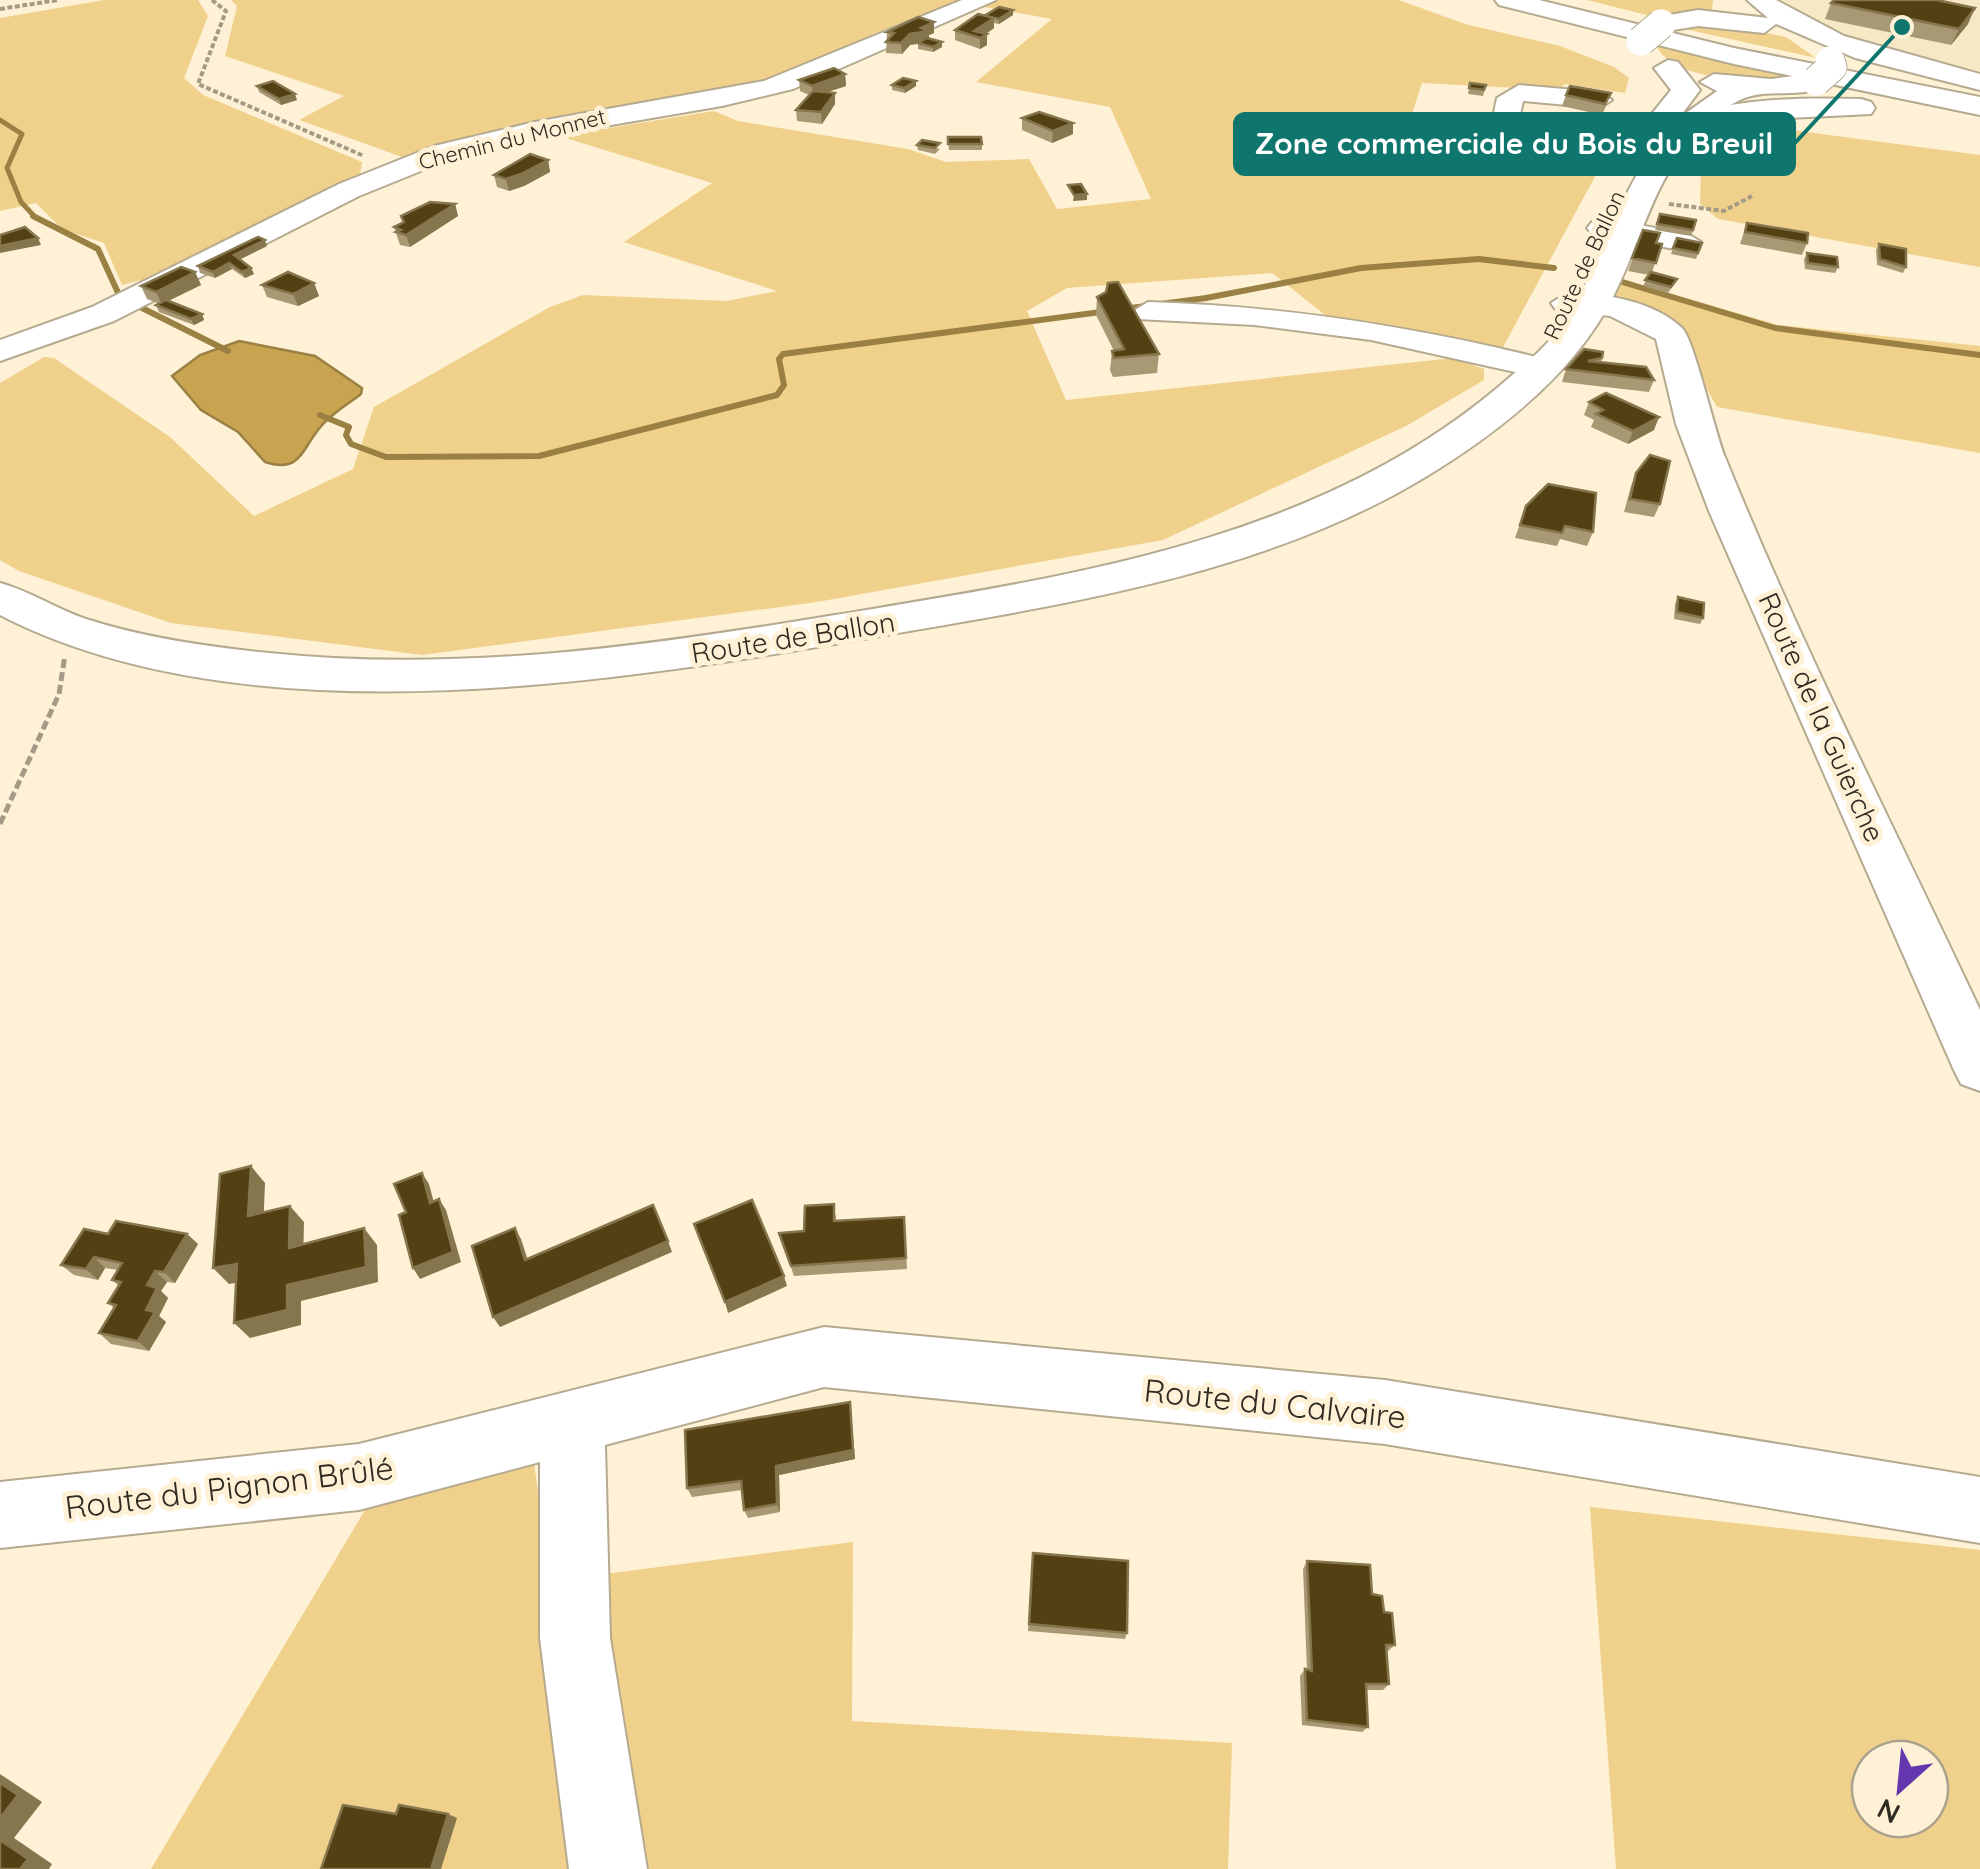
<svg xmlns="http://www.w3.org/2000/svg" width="1980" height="1869" font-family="Quicksand,sans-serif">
<rect width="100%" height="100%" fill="#fef1d6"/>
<path fill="#f7e8c5" d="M1772,0h208v71l-89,-18 -46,-16z"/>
<g fill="#f0d18b" fill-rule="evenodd">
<path d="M104,0h94l10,16 -24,62 19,17 159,67 -2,13 -186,97 -52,13 -18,-42 -42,-14 -26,-26 -36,8v-193z"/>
<path d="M231,0h733l-89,33 -52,31 -71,23 -347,71 -106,-38 45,-24 -119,-40 12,-50z"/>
<path d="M996,0h403l66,24 95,22 54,21 15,11 -4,15 -60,-9 -8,6 -135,-7 -12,37 -36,2 -8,11 169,20 64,16 -97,180 -173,-31 -57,-45 -205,15 -40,23 39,89 387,-42 31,11v11l-78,46 -243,114 -346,62 -395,53 -251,-32 -152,-52 -19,-11v-177l44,-26 10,1 116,79 84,79 99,-47 21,-62 176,-100 33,-12 144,6 50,-10 -153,-49 88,-59 -153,-47 155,-25 24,10 170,28 38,13 83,-3 28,50 94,-10 -41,-92 -134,-25 76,-63 -73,-13z"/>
<path d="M1587,0h126l-2,16 -57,1z"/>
<path d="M1728,25l58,12 30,21 -140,-31z"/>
<path d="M1656,45l143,32c-37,3 -125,8 -143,-32z"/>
<path d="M1791,130l189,25v112l-262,-48 -18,-15 1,-36 24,-18z"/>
<path d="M1618,278l160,47 202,21v107l-263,-46 -21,-37 -81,-70 -5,-8z"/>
<path d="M533,1455l17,126 303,-39 -1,179 380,22 -4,126h-1077l214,-359z"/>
<path d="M1590,1507l390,43v319h-364zM1870,1759h60v60h-60z"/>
</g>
<path fill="#c8a450" stroke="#9a8042" stroke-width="2.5" d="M239,341l76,15 47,32 -1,6c-14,11 -32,21 -43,36 -17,22 -19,43 -53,32l-27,-30 -37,-22 -29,-34 28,-21z"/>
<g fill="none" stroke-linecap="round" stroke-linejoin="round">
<path stroke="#9a8042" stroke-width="5" d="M0,120l22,14 -15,34 14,34 15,16"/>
<g stroke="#9a8042" stroke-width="6">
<path d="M33,216l65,33 22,48 108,54"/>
<path d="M1619,281l156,47 205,27"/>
<path d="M320,415l29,12 -3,8 5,9 35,13 153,-1 238,-61 7,-10 -5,-26 4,-5 423,-56 155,-30 118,-9 75,9"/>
</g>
<defs>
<g id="minor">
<path d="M962,0h34l-203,89 -71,17 -187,32 -82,20 -94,38 -245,125 -114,40v-21l92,-33 247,-123 95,-38 101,-24 229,-41z"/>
<path d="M1519,85l80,7 13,8 -13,8 -76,-7 -5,23 33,13 110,16 14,8 -14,8 -115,-17 -51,-18 -4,-6 6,-30z"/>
<path d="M1602,219l84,14 15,9 -15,9 -94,-17 -5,-6 5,-6z"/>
<path d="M1567,293c37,0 87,8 115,35 12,11 33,105 43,129 76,188 169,370 255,553v81l-19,-7 -8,-16 -244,-557 -33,-87 -20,-85 -46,-23 -54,-6 -5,-7z"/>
<path d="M1148,302c137,4 268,25 401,58l5,7 -5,7 -12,3 -166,-37 -117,-15 -117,-6 -5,-7z"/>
<path d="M824,1327l561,53 595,97v66l-595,-99 -561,-57 -219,58 5,193 37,231h-78l-29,-231v-176l-181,48 -359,38v-66l359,-38z"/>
</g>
<g id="major">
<path d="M1747,0h29l68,36 136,38v16l-125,-32 -79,-34 -12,9 -66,-7 -37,6 -13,-8 4,-6 46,-8 70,8z"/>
<path d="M1668,60l10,2 22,28 -21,28 38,-27 -17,-9 14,-8 57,5 45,-6 14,8c-20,19 -54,8 -79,15 -19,5 -37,20 -51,34 -44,43 -59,111 -86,165 -39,79 -117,139 -192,184 -155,93 -349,124 -524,154 -268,47 -646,112 -898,-18v-32c30,8 56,26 86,36 59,19 122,28 183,34 189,20 379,-7 566,-38 236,-39 489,-74 675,-238 19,-16 39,-33 53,-54 38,-56 53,-126 95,-180l-19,-1 -5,-6 37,-46 -17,-22z"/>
</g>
<g id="highway">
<path d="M1495,0h44l195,48 246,49v18l-246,-51 -235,-59z"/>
<path d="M1861,99l10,3 4,6 -4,6 -127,6 -72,30 -15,-9c33,-47 153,-43 204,-42z"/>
</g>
</defs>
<use href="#minor" stroke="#b5aa90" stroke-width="4"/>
<use href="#major" stroke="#b5aa90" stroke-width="4"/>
<use href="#highway" stroke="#b5aa90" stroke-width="4"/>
<g stroke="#a49b87" stroke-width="4" stroke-dasharray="5 2.5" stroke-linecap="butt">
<path d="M212,0l14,11 -28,73 166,72"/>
<path d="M0,9l58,-9"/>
<path d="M1669,204l55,7 28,-15"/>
</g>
<path stroke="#a49b87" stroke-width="5" stroke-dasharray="9 4" stroke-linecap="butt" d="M0,824l59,-130 6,-39"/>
<use href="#minor" fill="#fff" fill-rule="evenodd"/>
<use href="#major" fill="#fff" fill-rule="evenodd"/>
<use href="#highway" fill="#fff" fill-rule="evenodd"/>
<defs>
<g id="major-bridge">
<path d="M1641,41l20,-17"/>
<path d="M1816,81l16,-14 -2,-6"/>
</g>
</defs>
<use href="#major-bridge" stroke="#b5aa90" stroke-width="31" stroke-linecap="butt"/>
<use href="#major-bridge" stroke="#fff" stroke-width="29"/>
</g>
<g fill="#a89974">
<path d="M1831,3l137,21 -17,21 -126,-26z"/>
<path d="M1013,10v5l-14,9 -5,-1v5l-8,6 1,11 -7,4 -25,-9v-10z"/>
<path d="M887,32l47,1 -5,2v4l13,3v5l-9,5 -15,-3v-5l-8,1 -8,9 -16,-1z"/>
<path d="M845,74l1,12 -20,6 9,12 -13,20 -25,-3 -1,-11 13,-15 -9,-4 -1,-11z"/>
<path d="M1470,83l16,2 -3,11 -15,-2z"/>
<path d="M892,85l24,1 -11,7 -13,-3z"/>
<path d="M257,86l40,14 -16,5 -22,-13z"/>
<path d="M1566,95l41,9 -5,11 -40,-9z"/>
<path d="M1022,118l51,5v11l-21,9 -30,-13z"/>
<path d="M1475,125l-2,6 -9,14 -21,-2 1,-6z"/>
<path d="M948,137l34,7v6h-33z"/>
<path d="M917,145l23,4 -5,5 -17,-4z"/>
<path d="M548,160l2,12 -26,14 -15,5 -12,-4 -3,-12z"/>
<path d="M455,204l3,12 -48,31 -10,-2 -6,-18 9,-4 -2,-7z"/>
<path d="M1660,214l33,16 -2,6 -36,-6z"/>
<path d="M1747,223l60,20 -5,12 -62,-11z"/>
<path d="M1643,230l13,13 6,1 -10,28 25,7 -9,14 -25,-7 6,-11 -21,-4z"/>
<path d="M1677,238l25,5 -6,16 -25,-5z"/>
<path d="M1879,244l27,23 -3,6 -26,-8 -1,-15z"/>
<path d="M267,246l-27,13 11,9 3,6 -9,4 -13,-9 -17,9 -15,-5 -2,-7z"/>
<path d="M1807,253l31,14 -3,6 -30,-4 -1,-10z"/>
<path d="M195,272l6,13 -33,16 34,13 2,6 -10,5 -35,-13 -3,-7 4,-1 -13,-5 -6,-13z"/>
<path d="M314,283l5,13 -21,10 -31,-9 -5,-12z"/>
<path d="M1097,297l62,57 -2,19 -44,4 -3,-7 2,-19h2l-18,-36z"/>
<path d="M1602,358l-1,4 53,18 -5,12 -87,-10 4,-13z"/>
<path d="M1589,402l65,28 -26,14 -37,-17 3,-7 -10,-5z"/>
<path d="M1636,473l24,31 -6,13 -30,-5 7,-26z"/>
<path d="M1526,506l67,26 -6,14 -27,-7 -3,7 -42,-8z"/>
<path d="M1678,597l25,21 -3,6 -26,-5 1,-15z"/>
<path d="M836,1215v6l69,7 2,41 -113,7 -15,-43 25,-2z"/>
<path d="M108,1234h79l11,10 -23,39 -8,-1 -6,9 7,7 -9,18 7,6 -17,29 -38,-7 -12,-11 15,-25 -6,-5 11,-17 -7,-6 6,-10 -13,-2 -7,12 -24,-5 -13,-10z"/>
<path d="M850,1402l5,57 -76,16 1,37 -32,6 -4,-8 -2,-20 -50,7 -5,-9z"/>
<path d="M1033,1553l94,80 -2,6 -97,-8z"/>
<path d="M1307,1561l65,33 12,18 11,33 -8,7 2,32 -6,6h-17l2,37 -6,5 -60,-7 -2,-49 5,-7 2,1 -4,-101z"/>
</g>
<g fill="#86764e">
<path d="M1975,8l-7,16 -17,21 8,-16z"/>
<path d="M1013,10v5l-14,9v-5z"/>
<path d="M994,18v10l-15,10 -5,-7z"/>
<path d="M934,22v11l-5,2v6l-19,4 -8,9 -1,-11 9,-9z"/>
<path d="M987,34v11l-7,4v-11z"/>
<path d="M942,42v5l-9,5v-5z"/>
<path d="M845,74l1,12 -33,11 -1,-11z"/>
<path d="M916,81v5l-11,7 -1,-5z"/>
<path d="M835,93v11l-13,20 -1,-12z"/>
<path d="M295,94l2,6 -16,5 -2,-6z"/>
<path d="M1073,123v11l-21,9 1,-12z"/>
<path d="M548,160l2,12 -26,14 -15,5 -3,-12z"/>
<path d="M1087,194v6l-14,1 1,-6z"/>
<path d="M455,204l3,12 -48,31 -4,-12z"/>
<path d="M38,238l3,7 -41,8v-7z"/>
<path d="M265,240l2,6 -30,15 -3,-6z"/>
<path d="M229,263l3,6 -17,9 -2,-6z"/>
<path d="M251,268l3,6 -9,4 -3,-6z"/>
<path d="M195,272l6,13 -39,19 -6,-12z"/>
<path d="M314,283l5,13 -21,10 -5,-12z"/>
<path d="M202,314l2,6 -10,5 -3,-6z"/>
<path d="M1659,417l-5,13 -26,14 5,-13z"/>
<path d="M251,1166l14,17 -2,49 -15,-16z"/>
<path d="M422,1173l7,11 8,30 -7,-11z"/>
<path d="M439,1199l7,11 15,52 -41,17 -7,-11z"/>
<path d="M290,1206l14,16 -1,42 -14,-16z"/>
<path d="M364,1228l13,17 1,37 -77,19v24l-51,13 -16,-15z"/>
<path d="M515,1228l6,11 10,31 -6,-10z"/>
<path d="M187,1234l11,10 -23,39 -11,-11z"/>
<path d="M668,1241l4,11 -172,75 -7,-10z"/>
<path d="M94,1257l11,11 -7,12 -12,-11z"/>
<path d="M237,1264l15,16 -23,4 -16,-16z"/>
<path d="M155,1271l12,11 -6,9 7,7 -9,18 7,6 -17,29 -11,-10 8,-31 1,-25z"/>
<path d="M784,1276l3,10 -59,27 -3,-11z"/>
<path d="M850,1402l5,57 -76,16 1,37 -3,-8 -1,-38z"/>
<path d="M0,1774l42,28 -28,36 38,26 -3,5h-29l-20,-29z"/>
<path d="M448,1814l9,4 -16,51h-10z"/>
</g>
<g fill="#534113" stroke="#86764e" stroke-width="2.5">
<path d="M1834,0h103l38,8 -16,21 -128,-26z"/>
<path d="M999,7l14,3 -14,9 -15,-3z"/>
<path d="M978,14l16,4 -20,13 13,3 -7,4 -25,-8z"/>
<path d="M918,17l16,5 -13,6 8,3 -19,3 -9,9 -15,-1 8,-9 -7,-1z"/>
<path d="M927,38l15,4 -9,5 -15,-4z"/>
<path d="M834,68l11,6 -33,12 -13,-6z"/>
<path d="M903,78l13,3 -12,7 -12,-3z"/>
<path d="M273,81l22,13 -16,5 -22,-13z"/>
<path d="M1470,83l16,2 -2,5 -15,-2z"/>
<path d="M1570,86l41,7 -6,11 -39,-9z"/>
<path d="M813,91l22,2 -14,19 -25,-2z"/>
<path d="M1039,112l34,11 -20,8 -31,-13z"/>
<path d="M948,137h33l1,7h-34z"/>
<path d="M922,140l18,3 -5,5 -18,-3z"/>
<path d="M530,154l18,6 -27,14 -15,5 -12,-4z"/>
<path d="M1081,184l6,10 -13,1 -6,-10z"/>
<path d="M430,202l25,2 -49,31 -10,-3 5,-2 -7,-3 10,-5 -3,-6z"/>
<path d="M1660,214l36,6 -3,10 -36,-6z"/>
<path d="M1747,223l61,10 -1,10 -62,-11z"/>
<path d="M25,227l13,11 -38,8v-11z"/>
<path d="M1643,230l17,3 -4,10 6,1 -6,19 -24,-5z"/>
<path d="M258,237l7,3 -31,15 17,13 -9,4 -13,-9 -16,9 -15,-6z"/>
<path d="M1677,238l25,5 -4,10 -25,-5z"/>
<path d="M1879,244l27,5v18l-26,-8z"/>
<path d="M1807,253l30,4 1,10 -30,-4z"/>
<path d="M181,267l14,5 -39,20 -15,-6z"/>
<path d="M288,272l26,11 -21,11 -31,-9z"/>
<path d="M1651,272l26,7 -6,8 -26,-7z"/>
<path d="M1118,282l41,72 -45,4 -2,-7 12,-2 -27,-52 9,-5 2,-9z"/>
<path d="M166,300l36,14 -11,5 -35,-14z"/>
<path d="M1584,349l19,3 -1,6 -14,3 58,6 8,13 -88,-11z"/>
<path d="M1606,393l53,24 -26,14 -37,-17 7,-4 -14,-8z"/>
<path d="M1650,455l20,6 -10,43 -30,-5 6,-26z"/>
<path d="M1548,484l48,9 -3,39 -28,-6 -3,7 -42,-8 6,-19z"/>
<path d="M1678,597l26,6 -1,15 -26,-6z"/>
<path d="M251,1166l-3,50 42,-10 -1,42 75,-20 2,39 -79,18v25l-53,13 3,-59 -24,4 7,-94z"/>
<path d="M422,1173l8,30 9,-4 14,53 -40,16 -14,-53 7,-3 -12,-28z"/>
<path d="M752,1200l32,76 -59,26 -31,-78z"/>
<path d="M834,1204v17l70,-4 2,41 -115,8 -12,-33 25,-2 1,-25z"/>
<path d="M653,1205l15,36 -175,76 -21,-71 43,-18 10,32z"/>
<path d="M116,1221l71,13 -23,38 -9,-1 -8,14 10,3 -11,22 9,2 -17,29 -39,-8 17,-28 -8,-2 13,-21 -9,-2 10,-17 -28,-6 -8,12 -25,-4 23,-36 24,5z"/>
<path d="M850,1402l3,48 -77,16 1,38 -33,6 -3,-29 -54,7 -2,-58z"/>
<path d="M1033,1553l95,8 -1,72 -98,-9z"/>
<path d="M1307,1561l63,4 2,29 10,2 2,16 8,1 3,32h-9l3,39h-23l2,43 -61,-7 -2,-51 7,2z"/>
<path d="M0,1783l18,12 -18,23z"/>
<path d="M343,1805l53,9 3,-9 49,9 -17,55h-110z"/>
<path d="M0,1840l28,19 -8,10h-20z"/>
</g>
<g text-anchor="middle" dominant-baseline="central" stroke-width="10" stroke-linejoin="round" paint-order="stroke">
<g font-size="22" fill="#2f2b21" stroke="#fef1d6">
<text transform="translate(512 139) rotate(-14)">Chemin du Monnet</text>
<text transform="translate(1584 265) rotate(-65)">Route de Ballon</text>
</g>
<g font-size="28" fill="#2f2b21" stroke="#fef1d6">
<text transform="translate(793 637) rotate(-9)">Route de Ballon</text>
<text transform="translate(1822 717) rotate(66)">Route de la Guierche</text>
</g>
<g font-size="32" fill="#2f2b21" stroke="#fef1d6">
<text transform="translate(1275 1403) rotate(6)">Route du Calvaire</text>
<text transform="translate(229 1487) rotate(-7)">Route du Pignon Brûlé</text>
</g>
</g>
<path fill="none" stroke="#0f766e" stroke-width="4" d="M1902 27L1794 144"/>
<circle fill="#0f766e" stroke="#fef1d6" stroke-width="4" cx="1902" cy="27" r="10"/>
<rect fill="#0f766e" stroke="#0f766e" stroke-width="4" x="1235" y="114" width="559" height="60" rx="10"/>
<g font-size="30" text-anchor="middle" font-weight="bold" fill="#fff">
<text x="1514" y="154">Zone commerciale du Bois du Breuil</text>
</g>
<g transform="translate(1900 1789) rotate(207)"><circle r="48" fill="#fef1d6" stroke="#aba28e" stroke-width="2.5"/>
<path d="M0-8L18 38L0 25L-18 38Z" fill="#6537ae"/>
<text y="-15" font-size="28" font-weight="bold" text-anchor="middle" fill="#2f2b21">N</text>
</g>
</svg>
